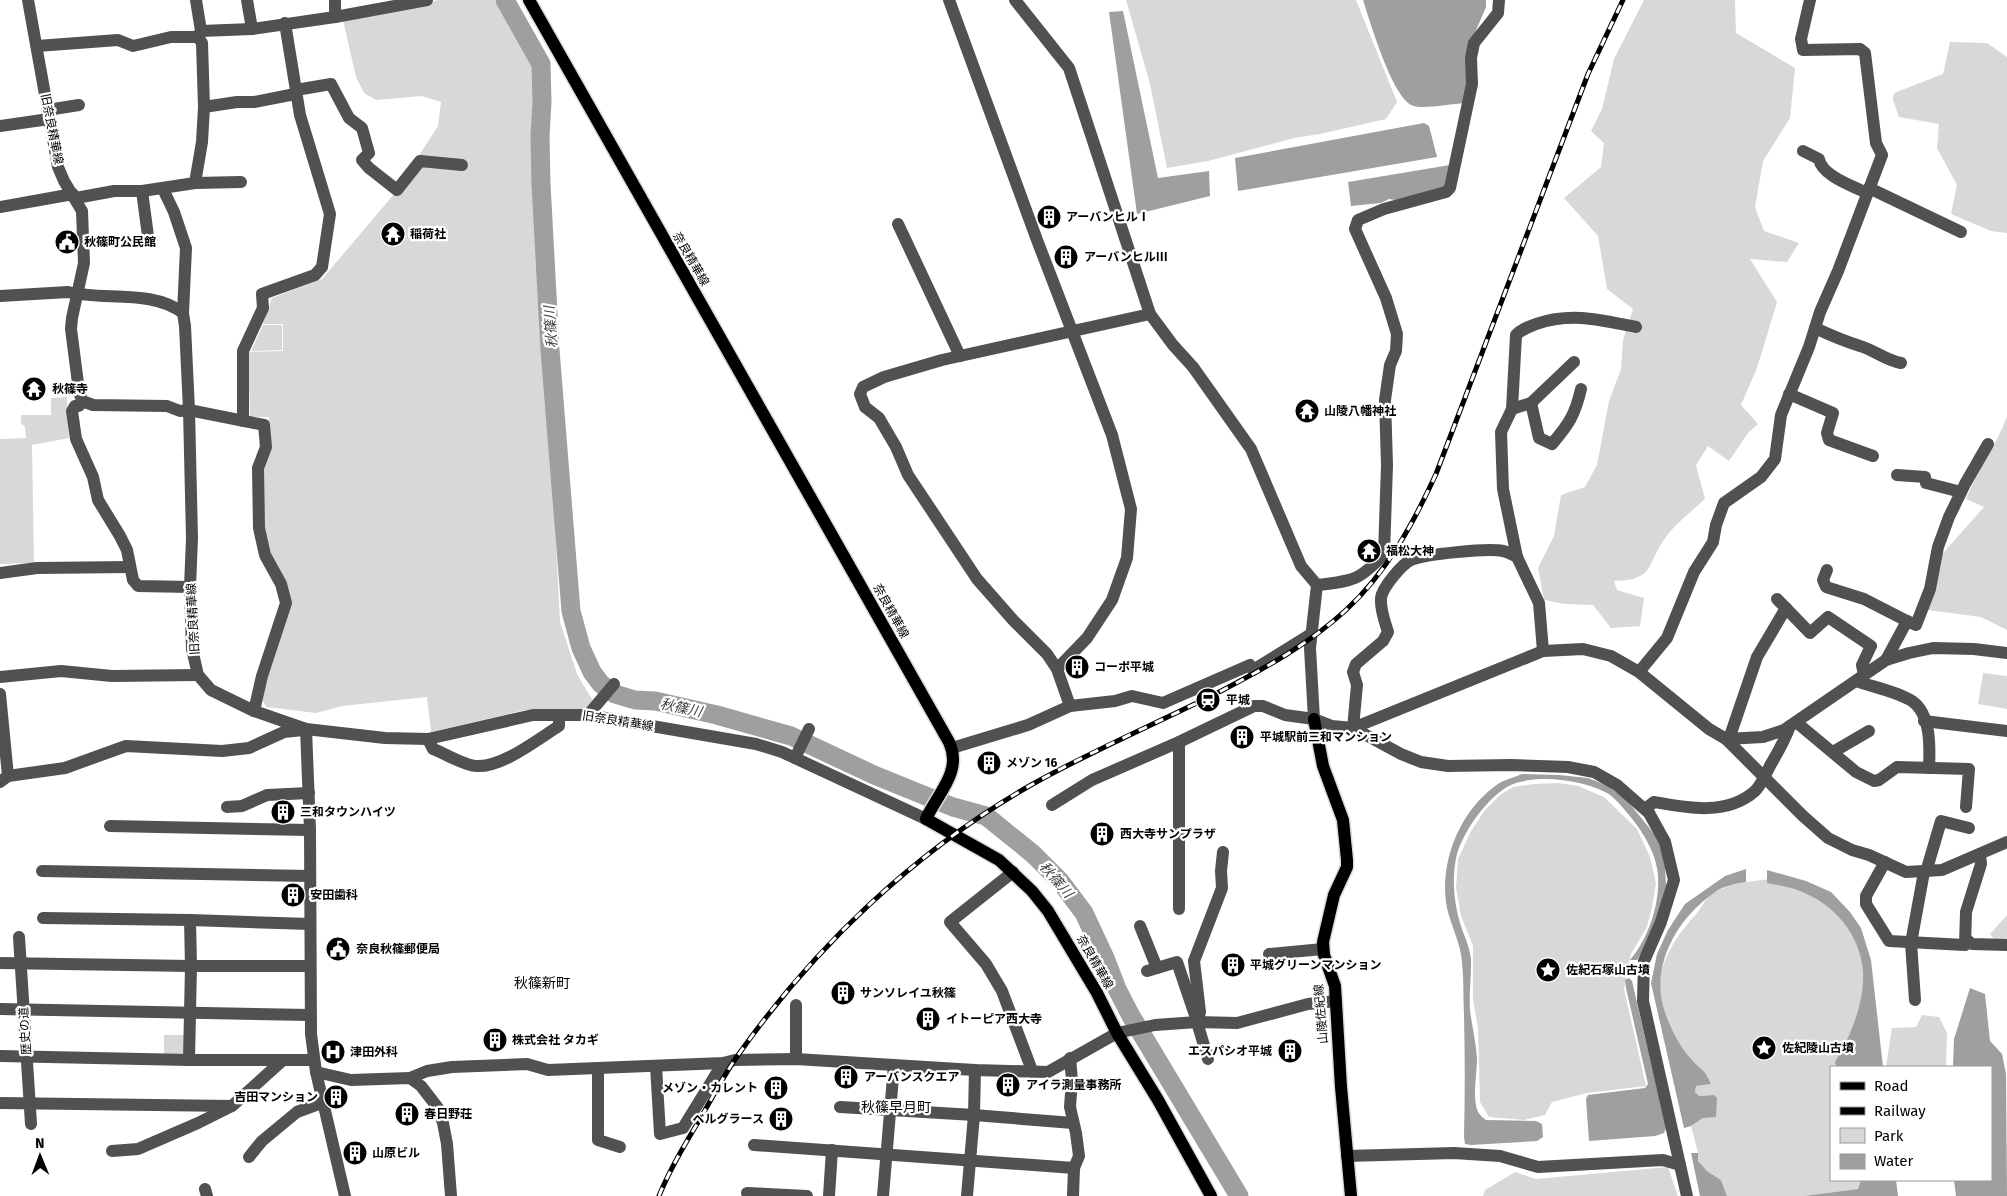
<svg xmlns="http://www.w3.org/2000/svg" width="2007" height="1196" font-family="'Fira Sans','Noto Sans JP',sans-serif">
<rect width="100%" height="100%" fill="#fff"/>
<g fill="#d8d8d8">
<path d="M437,0h57l41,65 2,10 -1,79 24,468 17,52 16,27 -5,9h-63l-94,22 -4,-35 -85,9 -26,7 -50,-6 -3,-6 -1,-10 28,-88 -21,-49 -8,-28 1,-63 8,-19 -1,-27h-19l-2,-65 35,-1v-27h-20l9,-26 50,-19 73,-86 43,-67 3,-24 -19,-6 -46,4 -12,-7 -8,-16 -13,-57 84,-16z"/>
<path d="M1126,0h230l41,102 -11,17 -66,15 -26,4 -86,23 -41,7 -17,-84z"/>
<path d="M1644,0h91l1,33 59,35 -5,50 -27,43 -8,46 9,24 35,12 -12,19 -37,-3 27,43 -20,66 -16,37 17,19 -10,9 -19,28 -21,-15 -12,19 9,34c-13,12 -29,24 -39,38 -20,27 -10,43 -52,44l3,9 27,8 -4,28 -29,2 -18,-23 -28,-1 -21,-4 -6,-32 16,-32 7,-41 24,-8 12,-22 12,-64 12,-32 2,-29 10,-31 -26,-20 -9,-53 -34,-38 37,-31 3,-24 -13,-12 11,-22 12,-50z"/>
<path d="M1950,42l37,1 20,14v176l-16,-2 -40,-17 6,-29 -20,-37 2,-24 -40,-7 -6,-17 1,-7 49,-19z"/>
<path d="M263,325h19v25l-31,1z"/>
<path d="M67,397l2,41 -37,7 2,118 -34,1v-125l26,-1 -1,-11 -4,-4v-8h30v-17z"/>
<path d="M2007,416v214l-26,-13 -54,-7 3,-42 54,-61 -18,-8c11,-29 31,-54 41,-83z"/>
<path d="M1983,673l24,3v33l-29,-5z"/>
<path d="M1558,783l20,3 26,11 33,32 13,28 6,26 -4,24 -5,20 -16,27 -7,35 22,97 -59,7 -35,9 -7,13 -21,5 -35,-3 -9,-15 -2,-74 -5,-28v-54l-12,-30 -5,-28 2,-29 13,-28 14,-21 15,-15 13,-8 21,-3z"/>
<path d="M1780,878l41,18 36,37 15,59 -36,70 1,5h-6v113h30l-3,9 -54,7h-77l-6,-16 -14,-9 -9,-10v-8l-7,-27 12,-8 11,-23 -15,1 -4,-4 1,-6 15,-2c-5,-14 -9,-13 -18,-23 -12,-12 -21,-30 -27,-46 -17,-41 5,-73 31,-102 4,-5 9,-15 14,-18 21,-14 45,-14 69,-17z"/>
<path d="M2007,915v34h-5l-12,-15z"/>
<path d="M1922,1015l17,2 8,16 -1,34h-60l6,-39 24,-1z"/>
<rect x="164" y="1035" width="23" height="19"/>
<path d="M1668,1167l10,29h-195l2,-6 30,-18 21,7z"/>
</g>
<g fill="#9f9f9f">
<path d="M1363,0h123v7l-17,40 -2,33 -3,23c-12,1 -41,6 -50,3 -21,-5 -44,-85 -51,-106z"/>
<path d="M1123,11l35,167 51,-7 1,25 -73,18 -28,-202z"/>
<path d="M1424,123l5,3 8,31 -199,34 -3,-33z"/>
<path d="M1450,165l-4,23 -51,12 -6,-1 -8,4 -30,3 -3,-24z"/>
<path d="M1522,774l37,1 29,3 20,8 18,13 33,41 6,25 1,21 -14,49 -15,25h-7c18,-21 30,-56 28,-84 -1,-22 -15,-44 -29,-61 -6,-7 -15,-19 -24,-23 -25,-12 -62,-17 -89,-9 -25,8 -52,47 -59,71 -6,25 -3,51 5,75 4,11 10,24 9,36 0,15 -2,31 -1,45 2,17 6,32 7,49 0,15 -5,40 1,53 2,3 5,6 8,8l50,1 6,3 1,13 -6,4 -66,4 -6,-1 -1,-7c1,-40 1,-81 0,-121 -1,-18 0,-36 -2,-54 -1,-18 -11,-36 -15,-54 -9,-46 14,-101 54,-126 6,-3 15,-5 21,-8z"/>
<path d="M1746,869v13c-11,2 -23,4 -32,11 -38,26 -66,76 -48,122 6,16 15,34 27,46 10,11 12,8 18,23l-15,2 -1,6 4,4 15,-1 3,3 -1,19 -13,1 -12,8 -7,2 -33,-145 6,-29 11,-24 17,-26 40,-28z"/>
<path d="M1767,870l39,11 25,11 19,20 11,16 10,32 12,107h-46l-2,-5c16,-26 30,-61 28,-91 -3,-37 -29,-67 -63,-80 -10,-4 -23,-6 -33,-8z"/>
<path d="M1629,978l3,3 34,147 -2,5 -9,3 -66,5 -3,-42 2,-4 57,-7 3,-4 -22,-96 -1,-8z"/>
<path d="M1970,988l15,6 5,47 12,13 4,20 1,122h-51l-2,-16h37v-113h-38l1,-28z"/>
<path d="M1691,1153h7v8l9,10 14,9 6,16h-27z"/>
<path d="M1861,1180h35l2,16h-94l54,-7z"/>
</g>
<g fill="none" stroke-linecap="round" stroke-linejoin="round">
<path stroke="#9f9f9f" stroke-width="19" d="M505,0l36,64 1,38 -2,34 1,48 9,166 21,261 10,37 11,24 9,12 14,10 20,6 20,1 62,14 74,21 83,39 79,32 33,9 47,38 27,27 24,32 21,45 12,31 14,27 108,180"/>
<defs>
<g id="major">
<path d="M529,0l420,742c14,30 -12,52 -23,77l73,41 33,31 16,20 49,82 20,40 41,67 53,96"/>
<path d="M1314,719l9,47 20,54 4,40v7l-13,28 -11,47 1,13 11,31 6,101 10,109"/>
</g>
</defs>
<use href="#major" stroke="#dbdbdb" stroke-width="15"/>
<g stroke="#515151" stroke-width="12">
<path d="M28,0l30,167 6,14 18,30 2,52 -12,55 -1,11 8,62 3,10 11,4 74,1 13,5 9,-1 3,128 -2,49 2,62 6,26 13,15 43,21 52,18 79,9 43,1 105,-24h55l168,29 26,8 144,67"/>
<path d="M196,0l5,31"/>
<path d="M247,0l5,29"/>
<path d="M949,0l88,240 75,195 19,74 -4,49 -15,42 -25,38 -30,31"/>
<path d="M1015,0l54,68 81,246 23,31 20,22 58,82 50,117 16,19 -7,63 4,71"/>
<path d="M335,17v-17"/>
<path d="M37,46l81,-6 15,6 38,-9h27l3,-6 51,-2 83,-12 92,-17"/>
<path d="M296,90l35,-6 18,34 13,10 7,25 -7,7 7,8 28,22 23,-29 42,4"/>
<path d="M204,107l33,-5h17l41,-8"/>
<path d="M47,110l32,-5"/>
<path d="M0,126l49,-7"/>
<path d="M1803,151l16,8c3,17 34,27 48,34"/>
<path d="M195,183l46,-1"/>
<path d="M1869,188l92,44"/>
<path d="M163,189l11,23 12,36 -3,65"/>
<path d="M142,191l6,45"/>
<path d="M76,198l38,-7h28l53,-8 7,-41 2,-35 -2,-64 -4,-6"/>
<path d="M0,207l73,-13"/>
<path d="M898,224l62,132"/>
<path d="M0,296l68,-4c36,9 84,-3 115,21l2,13 4,84 75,15 2,22 -8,21 1,60 6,27 16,29 5,19 -24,73 -8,35"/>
<path d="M1815,328c15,7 29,13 45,18 14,4 25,14 41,17"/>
<path d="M1789,394l44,19 -6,20 2,7 44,16"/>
<path d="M82,401l-3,5h-4l-3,5 4,28 17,38 5,23 22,36 7,14 6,30 5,6 52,1"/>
<path d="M1531,403l8,35 13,6c17,-20 23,-29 29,-55"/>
<path d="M1512,409l19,-6 43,-41"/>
<path d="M243,421v-70l20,-43 -1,-14 53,-19 7,-8 8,-53 -30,-99 -15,-92"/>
<path d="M1897,475l28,2 1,6 35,9"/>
<path d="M1517,557c-4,-2 -9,-5 -14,-6 -16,-3 -77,3 -92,9 -9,4 -29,28 -30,38 -1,12 4,24 7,34l-5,9 -27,23 -3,8 4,13 -4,43 48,26 20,8 27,4 63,-1 57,2 26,5 23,13 32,28 16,29 9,38 -13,42 -17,39 -1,40 44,195"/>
<path d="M1827,570l-4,10 3,7 38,12 43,22 -21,39"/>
<path d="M0,573l37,-5 93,-1"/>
<path d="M1317,585c36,-4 42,-4 67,-31l3,-89 -2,-65 5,-35 6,-14 1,-17 -11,-36 -31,-69 3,-9 26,-11 62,-17 4,-4 22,-104 -1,-26 3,-15 24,-30 1,-13"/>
<path d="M1777,599l33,34 18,-16 43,29 -9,19 2,10"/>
<path d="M1907,621l9,4 14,-36 8,-42 11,-30 16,-33 23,-40"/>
<path d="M1543,651l-4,-48 -22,-46 -14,-68 -2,-57 11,-23 4,-74c6,-6 12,-8 20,-11 36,-12 64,-4 100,3"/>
<path d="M1639,672l28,-34 27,-66 19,-30 3,-17 8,-22 37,-26 14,-18 6,-44 28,-68 11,-35 18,-41 44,-116 -6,-12 -11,-90 -5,-4 -57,1 -2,-11 9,-39"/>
<path d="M0,677l61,-6 51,5 86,-1"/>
<path d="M1856,681c17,6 40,10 56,20 19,13 18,46 17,67"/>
<path d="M0,694l8,82 -8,6"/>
<path d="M1070,706l-13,-37 -10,-15 -34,-34 -36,-41 -69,-104 -12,-28 -17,-29 -14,-11 -5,-13 3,-7 21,-10 58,-17 208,-46"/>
<path d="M588,715l26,-31"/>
<path d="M1924,721l83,10"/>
<path d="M1796,722l60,50 18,9 5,-1 18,-13 72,2 -3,38"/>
<path d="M306,729l4,101 1,204 5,38 29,124"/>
<path d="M428,739l5,10c11,4 32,17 43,17 26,2 62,-27 83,-40v-11"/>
<path d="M1726,739l77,77 25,22 24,12 17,5 37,17 36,-2 65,-28"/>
<path d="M1729,739l28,-82 29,-49"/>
<path d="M1179,742v167"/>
<path d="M952,748l76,-23 42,-19 45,-5 17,-5 31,7 87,-38 3,5 58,-36"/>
<path d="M1833,752l36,-21"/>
<path d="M795,758l14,-29"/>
<path d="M8,776l57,-8 61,-22 96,5 27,-3 35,-16 19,-2"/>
<path d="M1052,805l40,-25 87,-38 75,-36h9l22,9 29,4 18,7 21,2 190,-77 40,-2 28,7 28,16 70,57 17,10 37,-2 21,-7 102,-70 23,-7 24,-5 41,1 33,4"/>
<path d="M227,807l15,-1 25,-11 42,-2"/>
<path d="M1645,809l9,-7c33,6 73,14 101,-11 7,-7 11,-18 16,-27 7,-12 14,-24 19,-38"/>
<path d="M110,826l200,4"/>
<path d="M1885,862l-19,34v8l23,37 76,4 1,-33 15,-48 -1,-10"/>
<path d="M42,871l268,5"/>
<path d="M1013,872l-63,50 36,42 16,27 31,82"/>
<path d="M1926,872l15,-51 28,7"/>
<path d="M43,918l147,2"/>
<path d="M1140,926l17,42"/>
<path d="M19,937l12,187"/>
<path d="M1966,939l6,5 35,1"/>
<path d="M1269,954l54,-5"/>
<path d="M0,963l191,3 -1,-46 120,4"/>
<path d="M1147,971l30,-9 19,56"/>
<path d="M1915,1000l-4,-57 13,-71"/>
<path d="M796,1005v54"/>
<path d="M0,1009l310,6"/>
<path d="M0,1056l189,4h125"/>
<path d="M1070,1058l2,22 -2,27 6,26 3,23 -5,12 -1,28"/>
<path d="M1208,1059l-11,-37 3,-10 -6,-51 28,-73 -1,-17 2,-19"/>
<path d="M189,1060l2,-94h119"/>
<path d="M656,1066l4,68 23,-6 40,-65"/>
<path d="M598,1069v71l22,7"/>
<path d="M316,1072l35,8 59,-2 11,8 17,22 5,15 4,21 4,52"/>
<path d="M410,1078l17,-7 25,-4 75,-3 21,6 175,-7 12,-3 61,-1 179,11 73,2 69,-39 38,-8 42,-3 40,1 71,-19 28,-3"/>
<path d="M0,1103l232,3 51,-46"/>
<path d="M840,1107l134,8 99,8"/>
<path d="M754,1145l320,23"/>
<path d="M112,1151l26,-2 60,-26 32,-16"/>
<path d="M1347,1156l107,-3 46,3 38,11 125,-7 17,5"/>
<path d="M249,1157l13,-16 35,-29 27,-10"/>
<path d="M205,1189l2,7"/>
<path d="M747,1193l60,3"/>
<path d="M829,1196l3,-46"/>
<path d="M883,1196l11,-131"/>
<path d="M967,1196l7,-81 1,-45"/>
</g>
<use href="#major" stroke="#000" stroke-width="12"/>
<defs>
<path id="rail" d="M659,1196c11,-27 26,-52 41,-77 12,-21 23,-42 36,-61 77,-110 179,-207 295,-273 62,-35 129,-63 192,-95 44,-23 86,-46 123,-80 41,-38 67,-86 90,-136l152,-400 35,-74"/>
</defs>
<use href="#rail" stroke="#000" stroke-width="5"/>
<use href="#rail" stroke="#fff" stroke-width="3" stroke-dasharray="9" stroke-linecap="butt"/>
</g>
<defs>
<symbol id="building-disc" viewBox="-11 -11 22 22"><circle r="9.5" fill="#000" stroke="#fff"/><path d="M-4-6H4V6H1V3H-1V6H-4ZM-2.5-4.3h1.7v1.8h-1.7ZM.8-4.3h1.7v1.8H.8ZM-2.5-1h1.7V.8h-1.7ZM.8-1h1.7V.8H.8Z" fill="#fff"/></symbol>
<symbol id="temple-disc" viewBox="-11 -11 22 22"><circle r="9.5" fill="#000" stroke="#fff"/><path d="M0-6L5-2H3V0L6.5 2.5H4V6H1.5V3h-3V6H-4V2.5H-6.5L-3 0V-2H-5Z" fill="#fff"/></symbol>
<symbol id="civic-disc" viewBox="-11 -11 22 22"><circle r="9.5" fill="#000" stroke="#fff"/><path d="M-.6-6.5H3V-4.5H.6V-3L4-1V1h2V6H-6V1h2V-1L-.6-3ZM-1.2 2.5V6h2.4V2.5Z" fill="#fff"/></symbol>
<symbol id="station-disc" viewBox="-11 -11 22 22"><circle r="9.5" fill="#000" stroke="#fff"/><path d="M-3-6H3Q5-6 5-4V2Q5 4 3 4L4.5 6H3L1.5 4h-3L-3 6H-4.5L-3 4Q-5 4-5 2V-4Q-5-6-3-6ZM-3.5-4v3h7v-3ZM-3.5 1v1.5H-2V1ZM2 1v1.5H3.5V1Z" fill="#fff"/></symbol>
<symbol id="sight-disc" viewBox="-11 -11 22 22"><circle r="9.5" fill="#000" stroke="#fff"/><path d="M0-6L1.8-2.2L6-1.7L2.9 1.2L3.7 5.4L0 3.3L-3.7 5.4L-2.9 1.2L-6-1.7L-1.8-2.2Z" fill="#fff"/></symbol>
<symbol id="hospital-disc" viewBox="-11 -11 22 22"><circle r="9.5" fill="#000" stroke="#fff"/><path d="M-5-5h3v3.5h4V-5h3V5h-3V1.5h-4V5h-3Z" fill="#fff"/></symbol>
</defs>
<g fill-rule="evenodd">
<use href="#building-disc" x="1035" y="203" width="28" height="28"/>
<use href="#temple-disc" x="379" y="220" width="28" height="28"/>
<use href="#civic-disc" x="53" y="228" width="28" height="28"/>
<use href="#building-disc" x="1052" y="243" width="28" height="28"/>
<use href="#temple-disc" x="20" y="375" width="28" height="28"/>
<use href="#temple-disc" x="1293" y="397" width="28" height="28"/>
<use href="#temple-disc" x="1355" y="537" width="28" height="28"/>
<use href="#building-disc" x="1063" y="653" width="28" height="28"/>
<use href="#station-disc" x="1194" y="686" width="28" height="28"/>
<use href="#building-disc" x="1228" y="723" width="28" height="28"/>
<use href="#building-disc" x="975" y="749" width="28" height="28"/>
<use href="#building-disc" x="269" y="798" width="28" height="28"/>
<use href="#building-disc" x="1088" y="820" width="28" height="28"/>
<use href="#building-disc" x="279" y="881" width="28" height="28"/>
<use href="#civic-disc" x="324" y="935" width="28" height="28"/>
<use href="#building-disc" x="1219" y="951" width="28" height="28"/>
<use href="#sight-disc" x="1534" y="956" width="28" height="28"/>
<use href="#building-disc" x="829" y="979" width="28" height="28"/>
<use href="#building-disc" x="914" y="1005" width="28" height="28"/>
<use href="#building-disc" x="481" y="1026" width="28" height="28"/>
<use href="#sight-disc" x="1750" y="1034" width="28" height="28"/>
<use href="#building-disc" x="1276" y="1037" width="28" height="28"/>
<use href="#hospital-disc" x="319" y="1038" width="28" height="28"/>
<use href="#building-disc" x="832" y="1063" width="28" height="28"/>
<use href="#building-disc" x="994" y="1071" width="28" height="28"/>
<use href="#building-disc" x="762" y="1074" width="28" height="28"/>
<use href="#building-disc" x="322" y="1083" width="28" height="28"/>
<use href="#building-disc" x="393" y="1100" width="28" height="28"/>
<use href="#building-disc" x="767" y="1105" width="28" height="28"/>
<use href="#building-disc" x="341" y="1139" width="28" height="28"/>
</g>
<g text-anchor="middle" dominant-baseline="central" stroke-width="4.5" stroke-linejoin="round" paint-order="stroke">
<g font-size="12" fill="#000" stroke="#fff">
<text transform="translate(52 129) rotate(79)">旧奈良精華線</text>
<text transform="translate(691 259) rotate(60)">奈良精華線</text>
<text transform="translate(891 611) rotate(61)">奈良精華線</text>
<text transform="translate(193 619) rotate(-93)">旧奈良精華線</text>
<text transform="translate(618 721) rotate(9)">旧奈良精華線</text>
<text transform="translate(1095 962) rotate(60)">奈良精華線</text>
<text transform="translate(1321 1014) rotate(-95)">山陵佐紀線</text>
<text transform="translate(25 1031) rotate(-94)">歴史の道</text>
</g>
<g font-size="12" font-weight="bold" fill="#000" stroke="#fff" text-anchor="start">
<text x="1066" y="217">アーバンヒルⅠ</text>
<text x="410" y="234">稲荷社</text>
<text x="84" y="242">秋篠町公民館</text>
<text x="1084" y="257">アーバンヒルⅢ</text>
<text x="52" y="389">秋篠寺</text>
<text x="1324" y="411">山陵八幡神社</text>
<text x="1386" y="551">福松大神</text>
<text x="1094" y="667">コーポ平城</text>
<text x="1226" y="700">平城</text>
<text x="1260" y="737">平城駅前三和マンション</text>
<text x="1006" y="763">メゾン 16</text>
<text x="300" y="812">三和タウンハイツ</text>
<text x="1120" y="834">西大寺サンプラザ</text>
<text x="310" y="895">安田歯科</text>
<text x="356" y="949">奈良秋篠郵便局</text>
<text x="1250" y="965">平城グリーンマンション</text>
<text x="1566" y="970">佐紀石塚山古墳</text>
<text x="860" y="993">サンソレイユ秋篠</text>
<text x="946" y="1019">イトーピア西大寺</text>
<text x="512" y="1040">株式会社 タカギ</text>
<text x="1782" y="1048">佐紀陵山古墳</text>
<text x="1272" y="1051" text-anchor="end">エスパシオ平城</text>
<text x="350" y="1052">津田外科</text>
<text x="864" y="1077">アーバンスクエア</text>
<text x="1026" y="1085">アイラ測量事務所</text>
<text x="758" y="1088" text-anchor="end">メゾン・カレント</text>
<text x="318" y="1097" text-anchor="end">吉田マンション</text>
<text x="424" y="1114">春日野荘</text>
<text x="764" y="1119" text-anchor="end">ベルグラース</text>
<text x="372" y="1153">山原ビル</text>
</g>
<g font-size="14" font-style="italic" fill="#404040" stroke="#fff">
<text transform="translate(551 327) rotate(-94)">秋篠川</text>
<text transform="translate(681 708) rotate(12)">秋篠川</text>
<text transform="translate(1056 880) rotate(49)">秋篠川</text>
</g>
<g font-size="14" fill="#000" stroke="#fff">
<text x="542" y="983">秋篠新町</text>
<text x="896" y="1107">秋篠早月町</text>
</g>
</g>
<rect x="1830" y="1066" width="162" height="115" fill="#ffffff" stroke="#999999"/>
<rect x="1840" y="1082" width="25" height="8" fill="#000000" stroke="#999999"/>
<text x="1874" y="1091" font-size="15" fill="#000000">Road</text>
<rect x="1840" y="1107" width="25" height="8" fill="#000000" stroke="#999999"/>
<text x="1874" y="1116" font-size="15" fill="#000000">Railway</text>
<rect x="1840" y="1128" width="25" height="15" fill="#d8d8d8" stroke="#999999"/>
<text x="1874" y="1141" font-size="15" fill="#000000">Park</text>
<rect x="1840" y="1154" width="25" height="15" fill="#9f9f9f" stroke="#999999"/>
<text x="1874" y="1166" font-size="15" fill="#000000">Water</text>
<g transform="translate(40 1156) rotate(359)" stroke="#ffffff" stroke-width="4" paint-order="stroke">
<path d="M0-4L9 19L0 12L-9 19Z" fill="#000000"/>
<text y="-8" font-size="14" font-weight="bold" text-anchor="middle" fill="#000000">N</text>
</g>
</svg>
